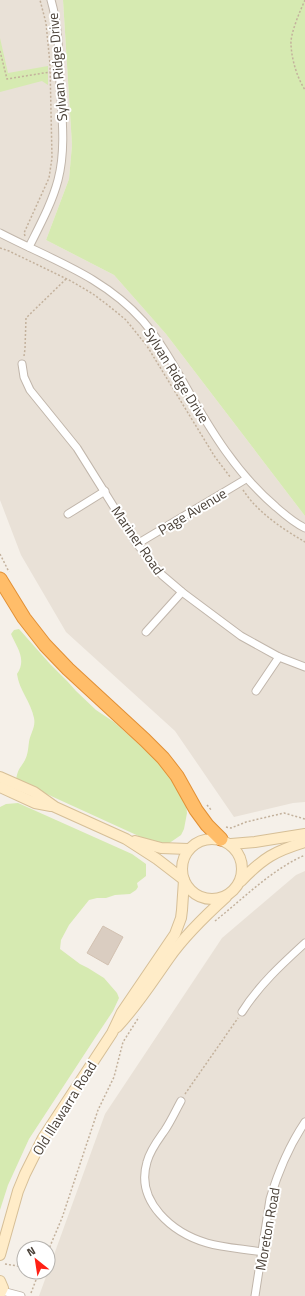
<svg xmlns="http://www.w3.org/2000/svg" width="305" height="1296" font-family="'Titillium Web',sans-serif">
<rect width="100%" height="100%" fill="#f5f0e9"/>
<g fill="#e9e1d7">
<path d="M0,0h63l9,145 -3,34 -23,61 68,35 52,59 139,182v286l-12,1 -59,14 -59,-86 -109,-99 -45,-77 -21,-55z"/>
<path d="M305,871v425h-266l66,-182 117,-176 74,-63z"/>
</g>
<g fill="#d6eab1">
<path d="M63,0h242v516l-139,-182 -52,-59 -68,-35 23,-61 3,-34z"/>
<path d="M0,38l8,35 40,-7v19l-6,-4 -42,11z"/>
<path d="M19,629l31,35 18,18 8,9 20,19 18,12 18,16 24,22 13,14 17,29 1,10 -3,16 -3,6 -13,9h-7l-18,-6 -127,-58c2,-12 4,-11 9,-20 3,-6 3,-11 4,-18 1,-8 7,-15 5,-24 -3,-16 -15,-28 -17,-44 10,-15 0,-26 -6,-40l3,-4z"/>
<path d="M18,803l114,51 14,10v12l-9,7 1,4 -2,3 -6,4 -15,1 -9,3h-9l-8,2 -20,25 -8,15 -1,9 20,15 8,4 16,10 13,15 2,5 -6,13 -18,27 -66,101 -21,46 -8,25v-403l6,-3z"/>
</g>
<path fill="#dacdc1" stroke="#d2c1b1" d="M103,926l20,11 -15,28 -21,-12z"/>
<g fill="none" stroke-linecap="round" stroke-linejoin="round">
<defs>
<g id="street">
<path d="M0,233c52,27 103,43 143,88 17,20 30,43 43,66 25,44 51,87 90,120 9,8 18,16 29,21"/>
<path d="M29,247c11,-22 23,-44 29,-67 8,-31 4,-63 2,-95 -1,-28 -1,-58 -9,-85"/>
<path d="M22,364l2,13 6,13 47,58 60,96 25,31 20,17 59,44 38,21 26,10"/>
<path d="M68,514l37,-23"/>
<path d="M137,544l109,-65"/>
<path d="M146,632l36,-40"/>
<path d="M256,691l23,-34"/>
<path d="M242,1012c17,-27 40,-48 63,-69"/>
<path d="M181,1101c-5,9 -10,20 -16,29 -7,10 -15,20 -18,32 -12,40 26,71 60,81 17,5 38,6 55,9"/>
<path d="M2,1291l19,5"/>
<path d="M255,1296l15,-97c8,-27 19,-53 35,-77"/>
</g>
<g id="secondary">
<path d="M0,777l34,15 21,15 71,32 31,20 26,20"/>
<path d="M0,787l35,16 16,3"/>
<circle cx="212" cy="869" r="30"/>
<path d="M135,841l26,7 27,1"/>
<path d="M231,844l24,-2 50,-8"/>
<path d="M241,881c22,-23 34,-30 64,-39"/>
<path d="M117,1027c20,-21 35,-45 52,-69 16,-23 36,-42 57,-61"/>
<path d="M0,1255l18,-64 7,-17 18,-36 69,-105 10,-21 53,-78 6,-16 1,-8 2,-30"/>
<path d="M0,1281l3,7 -3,6"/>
</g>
<path id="highway" d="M0,579l24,39 21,27 23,24 77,71 18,18 14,18 19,34 11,15 14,14"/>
</defs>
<use href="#street" stroke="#c1b6ab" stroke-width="9"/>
<use href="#secondary" stroke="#d6bf97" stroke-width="12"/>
<use href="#highway" stroke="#e29035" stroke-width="15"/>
<g stroke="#c3b19c" stroke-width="1.5" stroke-dasharray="2 2" stroke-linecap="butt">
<path d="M305,0c-5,11 -15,34 -14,45 1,16 6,32 14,45"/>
<path d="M0,51l7,28 43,-7"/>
<path d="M25,236l-1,-3 25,-55 3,-20 -2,-94 -4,-41 -6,-23"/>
<path d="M0,248l9,3 62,30 22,13 16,12 17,14 21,26 68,111 16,21"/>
<path d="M24,356l1,-7 1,-31 40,-39"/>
<path d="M243,490c15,23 40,39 62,52"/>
<path d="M0,554l9,18"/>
<path d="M207,805l5,6"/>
<path d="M226,827l5,1 15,-6 38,-9 21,6"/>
<path d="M215,921c29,-23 56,-51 90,-66"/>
<path d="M185,1094l53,-76"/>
<path d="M48,1251l14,-33 36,-108 16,-33 9,-35 16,-25"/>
<path d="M5,1264l19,3"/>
<path d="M34,1272l3,4"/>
<path d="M31,1293l8,-21"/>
</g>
<use href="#street" stroke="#fff" stroke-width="7"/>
<use href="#secondary" stroke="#ffecc8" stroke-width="10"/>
<use href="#highway" stroke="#ffbd69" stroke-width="13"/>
</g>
<g text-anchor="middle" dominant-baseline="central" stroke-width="4" stroke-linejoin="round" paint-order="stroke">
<g font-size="14" fill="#494037" stroke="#fff">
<text transform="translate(57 67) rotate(-95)">Sylvan Ridge Drive</text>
<text transform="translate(177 375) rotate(58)">Sylvan Ridge Drive</text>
<text transform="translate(192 511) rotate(-31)">Page Avenue</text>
<text transform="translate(138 540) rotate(55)">Mariner Road</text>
<text transform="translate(64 1108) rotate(-58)">Old Illawarra Road</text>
<text transform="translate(267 1229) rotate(-80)">Moreton Road</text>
</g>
</g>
<g transform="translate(36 1260) rotate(330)"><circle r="19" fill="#ffffff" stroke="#b6b3af"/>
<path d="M0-3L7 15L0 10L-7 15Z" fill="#ff2015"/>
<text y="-6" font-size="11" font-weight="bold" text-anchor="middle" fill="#494037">N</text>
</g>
</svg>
